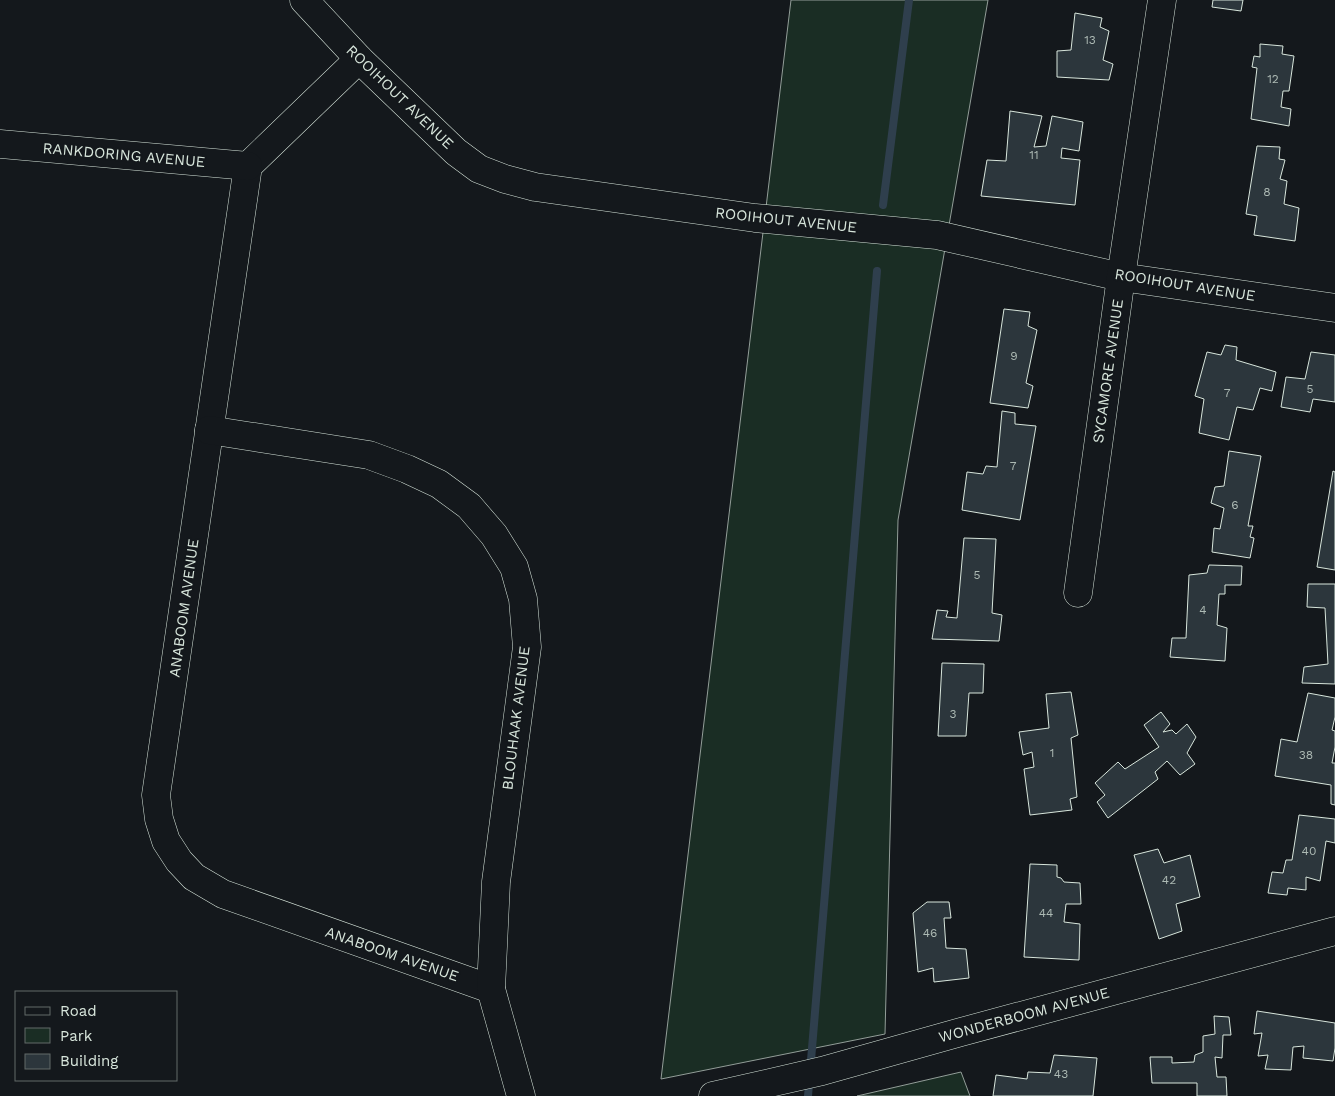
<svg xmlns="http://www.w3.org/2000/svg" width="1335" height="1096" font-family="'Work Sans',sans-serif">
<rect width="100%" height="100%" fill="#14181c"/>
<g fill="#1a2d24" stroke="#939e99">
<path d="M791,0h197l-90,520 -13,514 -224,45z"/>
<path d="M961,1072l9,24h-113z"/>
</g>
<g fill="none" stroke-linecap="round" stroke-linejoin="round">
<g stroke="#2f3f4d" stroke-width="8">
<path d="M883,205l26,-205"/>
<path d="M808,1096l69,-825"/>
</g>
</g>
<g fill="#2c363c" stroke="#d8e6dc">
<path d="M1213,0h30l-2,11 -29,-4z"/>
<path d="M1075,13l27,5 -2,9 9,4 -6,29 10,4 -4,16 -52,-3v-26l14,-1z"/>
<path d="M1260,44l23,2 -1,8 12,2 -5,35h-6l-2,16 10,2 -2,17 -38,-7 6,-51 -5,-1 2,-11 6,1z"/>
<path d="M1010,111l32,5 -8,31 12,-1 6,-30 31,6 -4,29 -17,-3 -1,10 19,2 -5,45 -94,-9 6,-36 19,1z"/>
<path d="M1257,146l23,1 -1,12 6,1 -5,19 7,2 -3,23 15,4 -4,33 -41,-6 3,-19 -11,-2z"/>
<path d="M1004,309l26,3 -2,14 9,4 -11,53 7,3 -5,22 -38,-5z"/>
<path d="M1225,345l12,2 -1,13 40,12 -4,19 -12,-3 -7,22 -16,-3 -8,33 -30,-7 5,-34 -9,-3 12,-44 14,3z"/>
<path d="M1311,352l24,3v47l-22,-3 -3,13 -29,-5 5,-30 19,2z"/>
<path d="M1002,411l13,2v11l21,2 -16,94 -58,-10 5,-38 16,2 3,-8 11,1z"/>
<path d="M1229,451l32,5 -13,70h5l-3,11 4,1 -4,20 -38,-6 2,-24 6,1 4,-21 -13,-5 4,-16 9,-1z"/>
<path d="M1333,471l2,1v98l-18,-3z"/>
<path d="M964,538l32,1 -4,74 10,2 -3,26 -67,-2 5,-29 11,1 -2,6 11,1z"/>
<path d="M1209,565l33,1 -1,19h-16v9h-6l-2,31 10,3 -2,33 -55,-4 2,-19h14l3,-63 18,-2z"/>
<path d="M1308,584h27v100l-33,-1 2,-16 24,-3 -3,-56 -18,-1z"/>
<path d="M942,663l42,1 -1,29h-14l-3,43h-28z"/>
<path d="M1071,692l7,43 -7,3 6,59 -7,2 2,11 -42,5 -6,-46 10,-2 -2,-15 -9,3 -4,-23 30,-4 -3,-34z"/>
<path d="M1308,693l27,5v19l-3,13 3,1v16l-3,16h3v42l-4,-1v-19l-56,-9 6,-37 16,3z"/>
<path d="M1161,712l9,12 -7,8 9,-2 4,4 11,-10 9,13 -9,16 8,11 -15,11 -13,-14 -12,11 3,7 -50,39 -11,-16 8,-7 -10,-12 23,-21 7,7 34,-22 -15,-22z"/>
<path d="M1299,815l36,4v24l-9,-2 -6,40 -14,-4v13l-18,-2 -1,7 -19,-2 4,-21 11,1 3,-13h6z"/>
<path d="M1158,849l6,14 26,-8 10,42 -24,7 6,27 -23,8 -25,-84z"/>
<path d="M1030,864l27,1v12l4,1 3,4 16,1 1,21h-15l-2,18 16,2 -1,36 -55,-3z"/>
<path d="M927,902h22l2,16h-7l2,30 20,1 3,29 -35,4 -1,-14 -15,4 -5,-59z"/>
<path d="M1257,1011l78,12v25l-2,13 -30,-3 1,-12 -11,1 -2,23 -26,-1 3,-14 -10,1 4,-23 -8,1z"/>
<path d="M1214,1016l15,1 2,18h-8l-1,23 -7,-1 2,20h9l1,19h-30v-13h-45l-2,-26h22v6l22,-1 1,-7 8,-3v-16l12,-2z"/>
<path d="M1054,1055l43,3 -4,38h-100l3,-21 31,4 1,-7 22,1z"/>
</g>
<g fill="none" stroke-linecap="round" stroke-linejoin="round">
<defs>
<g id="minor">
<path d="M304,0l55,59 97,93 23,17 26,10 30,8 220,31 182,17 184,42 214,31"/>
<path d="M359,59l-111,107 -92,629 3,24 7,22 13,20 15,16 29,17 268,95"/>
<path d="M0,144l248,22"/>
<path d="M209,430l160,25 38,14 32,15 30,22 25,29 20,32 9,32 4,48 -31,235 -5,107 30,107"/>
<path d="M1078,593l43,-316 41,-277"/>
<path d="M713,1096l109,-25 139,-39 374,-101"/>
</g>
</defs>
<use href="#minor" stroke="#d8e6dc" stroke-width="29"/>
<use href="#minor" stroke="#14181c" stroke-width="28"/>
</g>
<g text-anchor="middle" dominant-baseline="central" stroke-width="4" stroke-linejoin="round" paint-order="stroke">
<g font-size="12" fill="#adbab4">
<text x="1090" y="40">13</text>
<text x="1273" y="79">12</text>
<text x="1034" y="155">11</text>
<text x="1267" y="192">8</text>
<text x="1014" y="356">9</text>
<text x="1310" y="389">5</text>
<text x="1227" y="393">7</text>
<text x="1013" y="466">7</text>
<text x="1235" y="505">6</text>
<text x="977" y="575">5</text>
<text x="1203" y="610">4</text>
<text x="953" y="714">3</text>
<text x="1052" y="753">1</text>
<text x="1306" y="755">38</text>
<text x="1309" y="851">40</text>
<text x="1169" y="880">42</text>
<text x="1046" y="913">44</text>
<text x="930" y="933">46</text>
<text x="1061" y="1074">43</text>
</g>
<g font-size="15" fill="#d8e6dc" stroke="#14181c">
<text transform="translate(400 97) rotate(44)">ROOIHOUT AVENUE</text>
<text transform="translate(124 155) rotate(5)">RANKDORING AVENUE</text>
<text transform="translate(786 220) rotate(6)">ROOIHOUT AVENUE</text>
<text transform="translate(1185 285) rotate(9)">ROOIHOUT AVENUE</text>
<text transform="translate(1108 371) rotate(-82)">SYCAMORE AVENUE</text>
<text transform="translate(184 608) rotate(-82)">ANABOOM AVENUE</text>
<text transform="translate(516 718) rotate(-83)">BLOUHAAK AVENUE</text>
<text transform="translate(392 954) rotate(19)">ANABOOM AVENUE</text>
<text transform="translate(1024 1015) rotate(-15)">WONDERBOOM AVENUE</text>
</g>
</g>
<rect x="15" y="991" width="162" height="90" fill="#14181c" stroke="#626a69"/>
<rect x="25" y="1007" width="25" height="8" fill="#14181c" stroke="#626a69"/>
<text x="60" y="1016" font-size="15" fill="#d8e6dc">Road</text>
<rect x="25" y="1028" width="25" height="15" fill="#1a2d24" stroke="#626a69"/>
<text x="60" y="1041" font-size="15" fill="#d8e6dc">Park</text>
<rect x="25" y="1054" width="25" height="15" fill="#2c363c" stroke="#626a69"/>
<text x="60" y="1066" font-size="15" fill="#d8e6dc">Building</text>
</svg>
